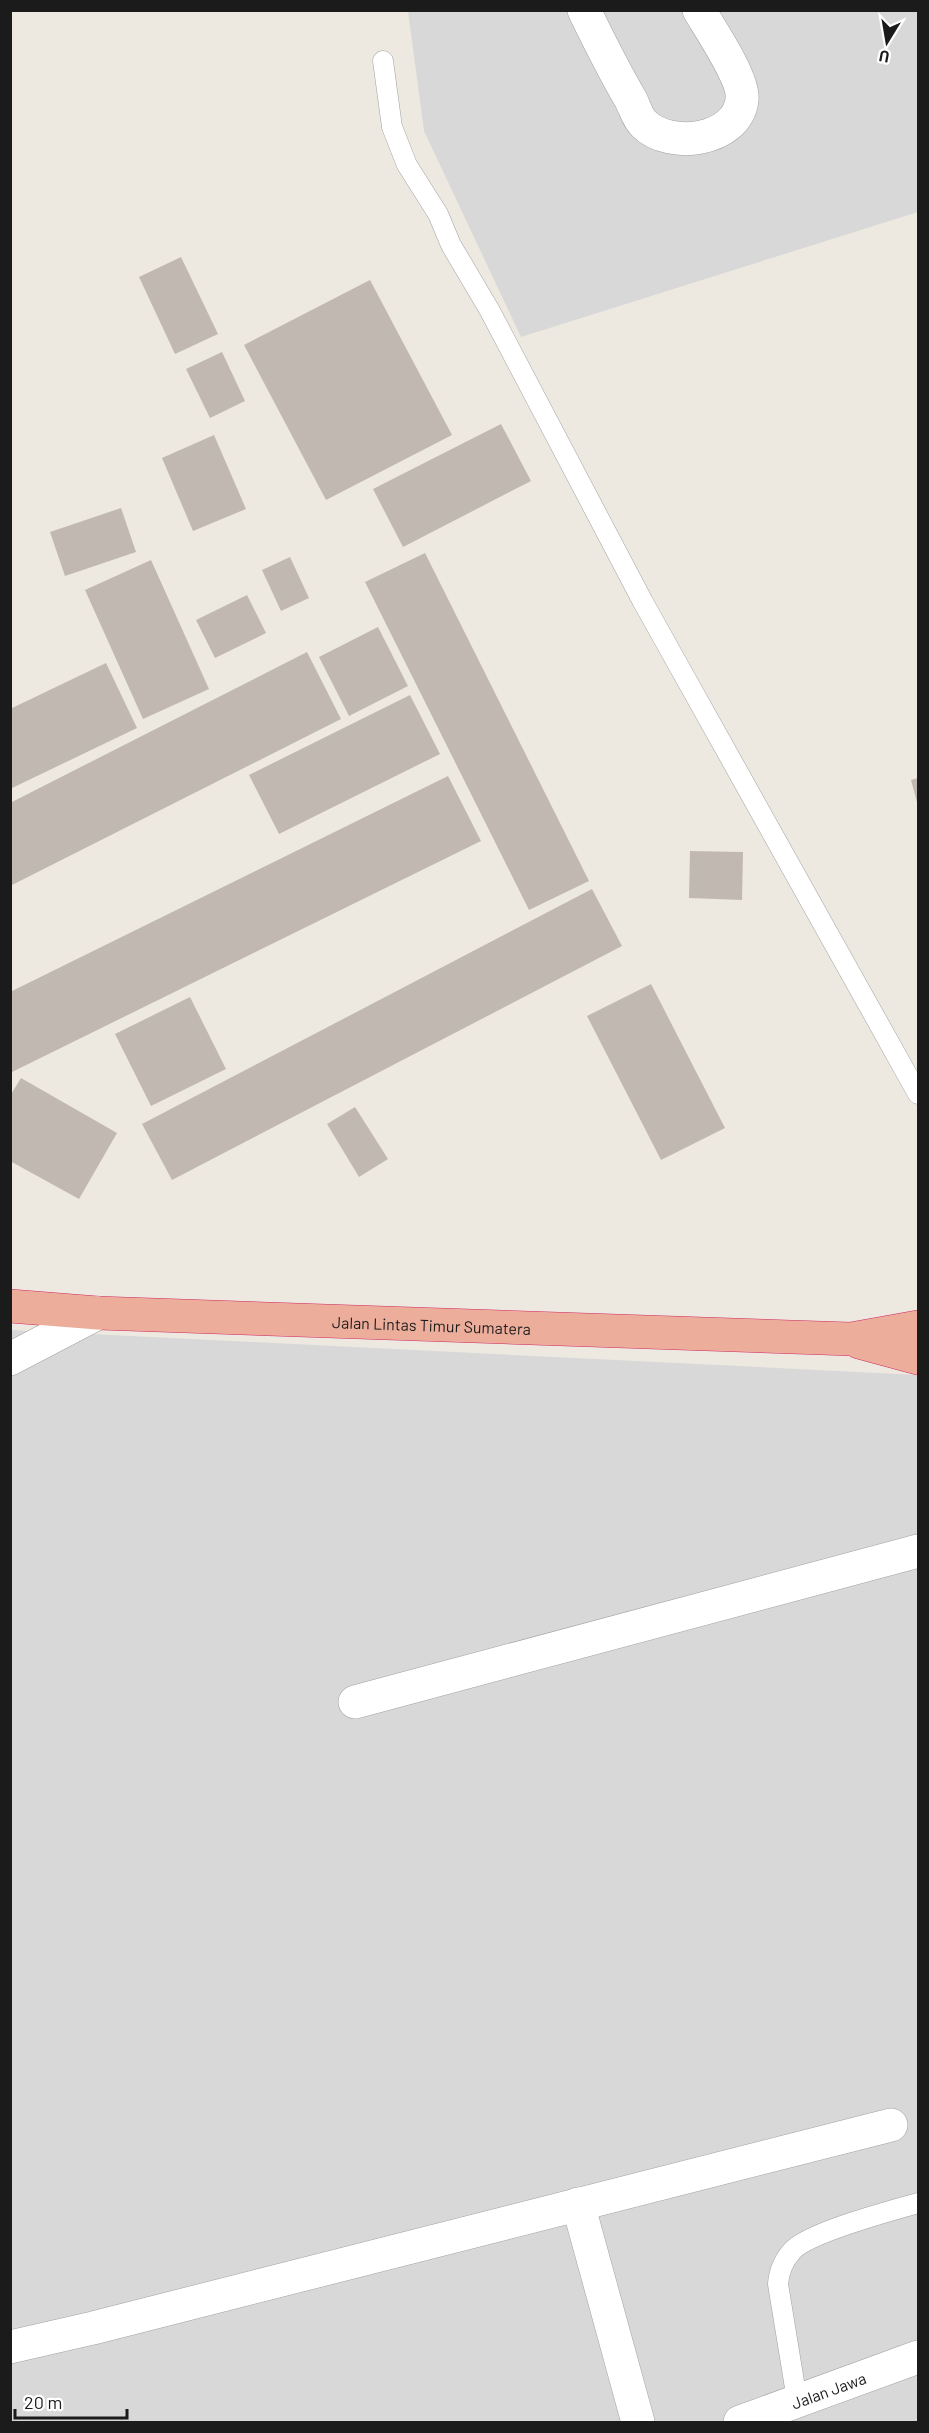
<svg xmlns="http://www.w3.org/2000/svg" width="929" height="2433" font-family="Barlow,sans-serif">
<rect width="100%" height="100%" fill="#ede9e1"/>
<g fill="#d9d8d8">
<path d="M408,11h510v201l-397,125 -97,-206z"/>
<path d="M10,1330l908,45v1047h-907z"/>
</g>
<g fill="#c1b8b1">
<path d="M181,257l37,77 -43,20 -36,-77z"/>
<path d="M370,280l82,155 -126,65 -82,-155z"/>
<path d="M222,352l23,49 -35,17 -24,-49z"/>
<path d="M501,424l30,57 -128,66 -30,-58z"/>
<path d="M214,435l32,74 -53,22 -31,-73z"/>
<path d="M121,508l15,44 -71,24 -15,-44z"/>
<path d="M425,553l164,328 -60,29 -164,-328z"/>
<path d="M290,557l19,41 -28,13 -19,-41z"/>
<path d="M151,560l58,129 -66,30 -58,-129z"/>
<path d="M247,595l19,38 -51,25 -19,-38z"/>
<path d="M378,627l30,59 -59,30 -30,-59z"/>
<path d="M307,652l34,67 -331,167v-83z"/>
<path d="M106,663l31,65 -127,61v-80z"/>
<path d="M410,695l30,59 -161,80 -30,-59z"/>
<path d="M448,776l33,65 -471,232v-81z"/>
<path d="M918,778v28l-7,-26z"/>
<path d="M690,851l53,1 -1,48 -53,-2z"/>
<path d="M592,889l30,57 -450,234 -30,-56z"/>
<path d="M651,984l74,144 -64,32 -74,-144z"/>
<path d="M190,997l36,72 -75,37 -36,-72z"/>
<path d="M21,1078l96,55 -38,66 -69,-38v-65z"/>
<path d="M355,1107l33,52 -29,18 -32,-53z"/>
</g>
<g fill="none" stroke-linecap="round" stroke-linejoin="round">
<defs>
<g id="service">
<path d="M383,61l9,66 15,38 31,49 13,31 39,66 153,291 275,492"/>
<path d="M797,2400l-19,-116c1,-13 5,-23 14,-33 17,-19 99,-40 126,-48"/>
</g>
<g id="minor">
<path d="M584,10c15,31 30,61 47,90 4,8 7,19 13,24 26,26 93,17 98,-24 3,-20 -32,-71 -43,-90"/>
<path d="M10,1359l88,-46"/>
<path d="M355,1702l563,-151"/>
<path d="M578,2204l60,218"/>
<path d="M10,2347l83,-19 798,-203"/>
<path id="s1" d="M740,2422l178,-65"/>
</g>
<g id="trunk">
<path id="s2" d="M10,1306l88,7 753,26 67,-12"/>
<path d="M859,1342l59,16"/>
</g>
</defs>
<use href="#service" stroke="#a2a2a2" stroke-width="21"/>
<use href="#minor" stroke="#a2a2a2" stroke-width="34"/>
<use href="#trunk" stroke="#cf2a62" stroke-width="34"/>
<use href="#service" stroke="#fff" stroke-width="20"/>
<use href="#minor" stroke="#fff" stroke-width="33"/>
<use href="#trunk" stroke="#edad9b" stroke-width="33"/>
</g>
<g text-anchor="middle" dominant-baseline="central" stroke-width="5" stroke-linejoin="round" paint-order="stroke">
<g font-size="16" fill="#1b1b1b" stroke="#fff">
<text stroke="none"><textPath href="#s2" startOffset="422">Jalan Lintas Timur Sumatera</textPath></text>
<text stroke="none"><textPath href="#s1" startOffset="94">Jalan Jawa</textPath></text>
</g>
</g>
<rect width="929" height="2433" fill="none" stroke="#1b1b1b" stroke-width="24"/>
<g transform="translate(887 42) rotate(191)" stroke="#ffffff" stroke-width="4.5" paint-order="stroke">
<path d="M0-4.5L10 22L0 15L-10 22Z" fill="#1b1b1b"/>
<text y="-9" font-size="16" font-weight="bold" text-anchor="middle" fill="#1b1b1b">U</text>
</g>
<path d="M15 2409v9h112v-9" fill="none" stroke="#1b1b1b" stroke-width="3"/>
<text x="24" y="2409" font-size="18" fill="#1b1b1b" stroke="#ffffff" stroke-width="4.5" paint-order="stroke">20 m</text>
</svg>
